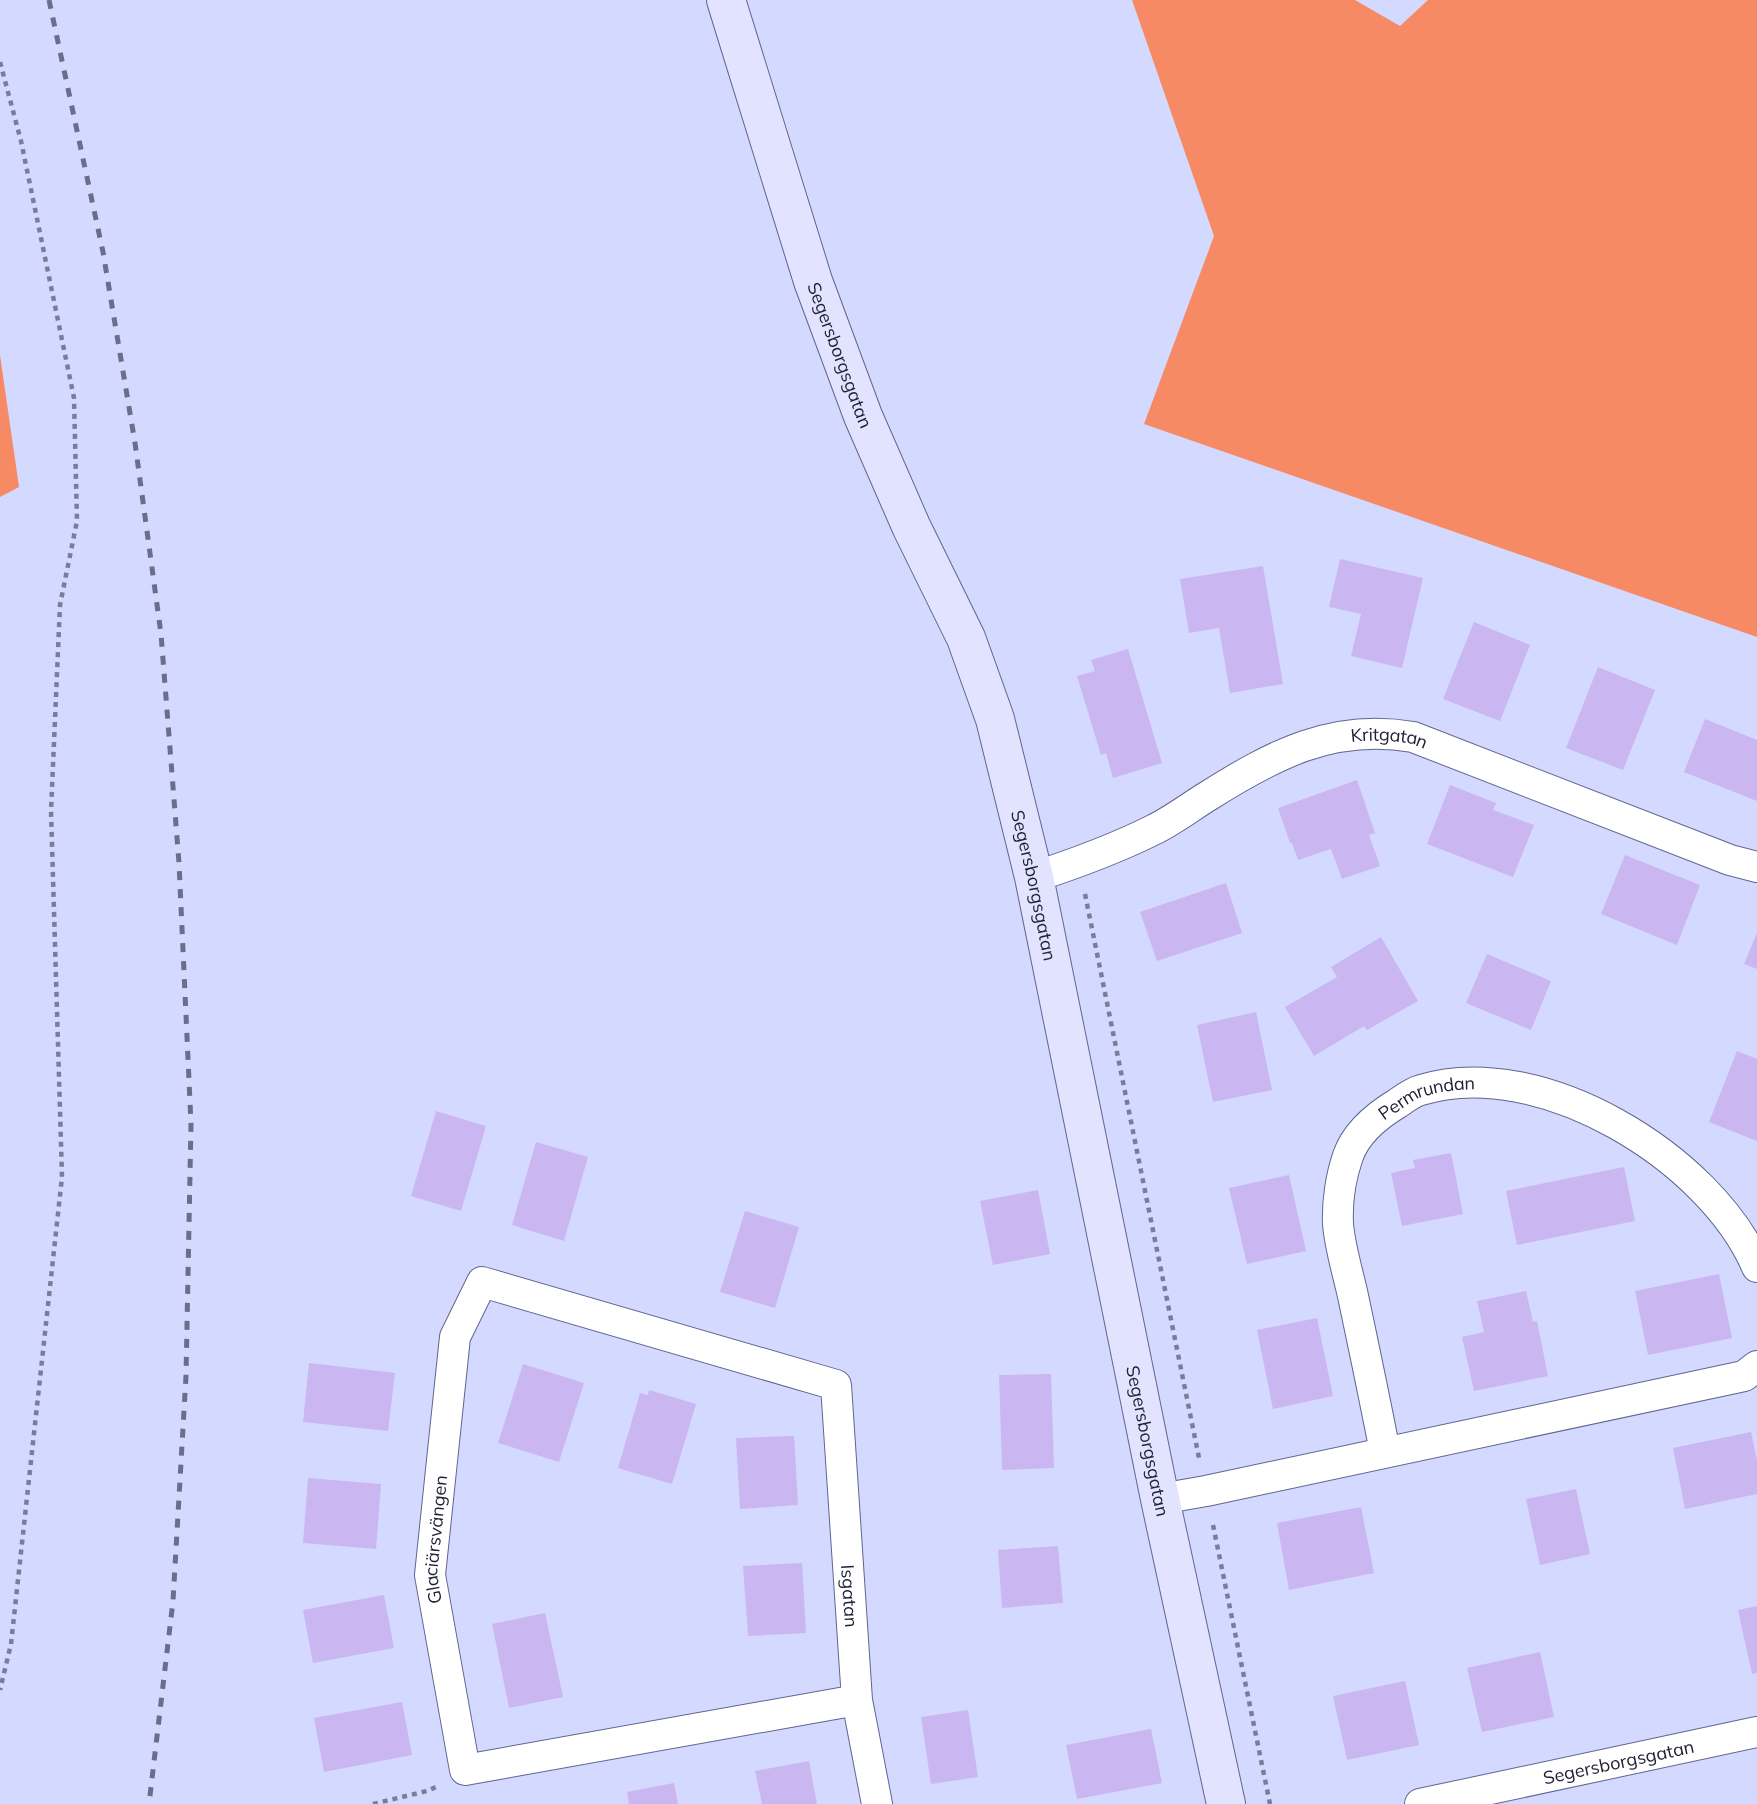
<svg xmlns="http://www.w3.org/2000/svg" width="1757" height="1804" font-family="Mulish,sans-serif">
<rect width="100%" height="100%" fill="#d4d9ff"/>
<g fill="#f68a65">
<path d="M1132,0h223l45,26 28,-26h329v637l-613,-213 70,-188z"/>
<path d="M0,355l19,132 -19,10z"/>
</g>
<g fill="#cab6f1">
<path d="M1340,559l83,19 -21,90 -51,-12 10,-42 -32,-7z"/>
<path d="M1263,566l20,118 -53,9 -11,-65 -30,5 -9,-54z"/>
<path d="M1474,622l56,23 -30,76 -57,-22z"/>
<path d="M1128,649l34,114 -49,15 -7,-25 -5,2 -24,-79 18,-5 -4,-11z"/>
<path d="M1598,667l57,23 -32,80 -57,-22z"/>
<path d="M1705,719l52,21v61l-73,-29z"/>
<path d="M1357,780l18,53 -6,2 11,31 -38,13 -11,-30 -33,11 -6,-17h-2l-12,-35z"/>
<path d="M1450,785l46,18 -3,7 41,15 -21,52 -86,-33z"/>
<path d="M1625,855l75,30 -23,60 -76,-31z"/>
<path d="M1226,883l16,50 -85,28 -17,-49z"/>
<path d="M1757,933v36l-13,-5z"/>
<path d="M1381,937l37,64 -51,29 -3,-4 -50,30 -29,-49 52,-30 -6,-10z"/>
<path d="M1487,954l64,27 -20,49 -65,-27z"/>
<path d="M1256,1012l16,78 -59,12 -16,-77z"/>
<path d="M1737,1051l20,8v82l-48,-19z"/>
<path d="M436,1111l50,15 -25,85 -50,-15z"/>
<path d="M536,1142l52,15 -24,84 -52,-16z"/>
<path d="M1451,1153l12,61 -61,12 -11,-53 24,-5 -2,-8z"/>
<path d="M1624,1167l11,54 -118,24 -11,-54z"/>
<path d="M1289,1175l17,76 -59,13 -18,-76z"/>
<path d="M1038,1190l12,64 -57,11 -13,-64z"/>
<path d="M745,1211l54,16 -24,81 -55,-16z"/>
<path d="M1719,1274l13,64 -84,17 -13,-64z"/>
<path d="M1526,1291l7,31 4,-1 11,55 -74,15 -12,-54 22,-5 -7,-31z"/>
<path d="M1317,1318l16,78 -60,13 -16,-79z"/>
<path d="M309,1363l86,10 -7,58 -85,-9z"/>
<path d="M523,1364l61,19 -25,79 -61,-19z"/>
<path d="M1051,1374l3,94 -52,2 -3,-95z"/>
<path d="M649,1390l47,14 -24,80 -54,-16 22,-75 8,2z"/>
<path d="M1751,1432l6,29v33l-72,15 -12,-61z"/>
<path d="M794,1436l4,69 -58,4 -4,-71z"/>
<path d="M308,1478l73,6 -5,65 -73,-6z"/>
<path d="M1576,1489l14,65 -50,11 -14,-66z"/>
<path d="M1361,1507l13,66 -85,17 -12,-67z"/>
<path d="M1058,1546l5,57 -61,5 -4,-58z"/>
<path d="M802,1563l4,70 -58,3 -5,-70z"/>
<path d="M384,1595l10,53 -81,15 -10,-53z"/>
<path d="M1757,1606v67l-5,1 -14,-64z"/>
<path d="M545,1613l18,84 -54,11 -17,-84z"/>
<path d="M1540,1652l14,65 -72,15 -15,-64z"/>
<path d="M1405,1681l14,64 -72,15 -14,-64z"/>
<path d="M402,1702l10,53 -88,17 -10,-54z"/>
<path d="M968,1710l10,67 -47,7 -10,-67z"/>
<path d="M1151,1729l11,54 -85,16 -11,-54z"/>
<path d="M809,1761l8,43h-55l-7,-33z"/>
<path d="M674,1783l4,21h-49l-2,-12z"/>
</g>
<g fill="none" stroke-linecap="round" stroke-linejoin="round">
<defs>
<g id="street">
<path id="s1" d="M1034,877c40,-13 81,-28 119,-47 19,-9 37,-23 55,-34 65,-41 125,-73 205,-59l317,123 27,7"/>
<path id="s2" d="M1385,1452c-10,-52 -21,-104 -32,-156 -5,-23 -13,-48 -15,-72 -1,-22 3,-48 10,-68 8,-23 30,-41 50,-53 7,-5 15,-11 23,-13 118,-37 290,68 336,177"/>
<path d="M1160,1499l46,-8 538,-115 13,-10"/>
<path id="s3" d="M857,1700l-392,70 -35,-195 25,-238 27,-55 354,103 21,315 20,104"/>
<path id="s4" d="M1420,1804l337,-72"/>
</g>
<g id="secondary">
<path id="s5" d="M726,0l87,281 50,135 48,110 55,112 29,81 39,158 126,622 66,305"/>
</g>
</defs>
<use href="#street" stroke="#61658e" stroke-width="32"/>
<use href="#secondary" stroke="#61658e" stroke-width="40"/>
<g stroke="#7a7d99" stroke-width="4.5" stroke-dasharray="5 5" stroke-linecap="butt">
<path d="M0,62l21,79 53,257 3,123 -17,84 -9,206 11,366 -51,467 -11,46"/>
<path d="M1085,894l114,564"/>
<path d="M1213,1525l57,279"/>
<path d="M373,1804l54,-13 9,-4"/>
</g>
<use href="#street" stroke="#fff" stroke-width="30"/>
<use href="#secondary" stroke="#e1e3ff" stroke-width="38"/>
<path stroke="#6b6e88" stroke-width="5" stroke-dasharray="9 9" stroke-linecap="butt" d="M49,0l54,252 32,191 26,191 18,229 12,261 -5,252 -13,225 -24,203"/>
</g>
<g text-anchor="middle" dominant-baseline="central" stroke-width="5" stroke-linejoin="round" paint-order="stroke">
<g font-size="18" fill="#202133" stroke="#d4d9ff">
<text stroke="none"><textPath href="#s5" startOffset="373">Segersborgsgatan</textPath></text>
<text stroke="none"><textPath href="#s1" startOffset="388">Kritgatan</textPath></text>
<text stroke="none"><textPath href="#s5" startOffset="940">Segersborgsgatan</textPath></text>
<text stroke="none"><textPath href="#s2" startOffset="406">Permrundan</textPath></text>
<text stroke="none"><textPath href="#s5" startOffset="1507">Segersborgsgatan</textPath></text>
<text stroke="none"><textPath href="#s3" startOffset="632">Glaciärsvängen</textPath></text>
<text stroke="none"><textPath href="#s3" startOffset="1477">Isgatan</textPath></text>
<text stroke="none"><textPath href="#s4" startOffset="203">Segersborgsgatan</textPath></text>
</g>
</g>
</svg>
